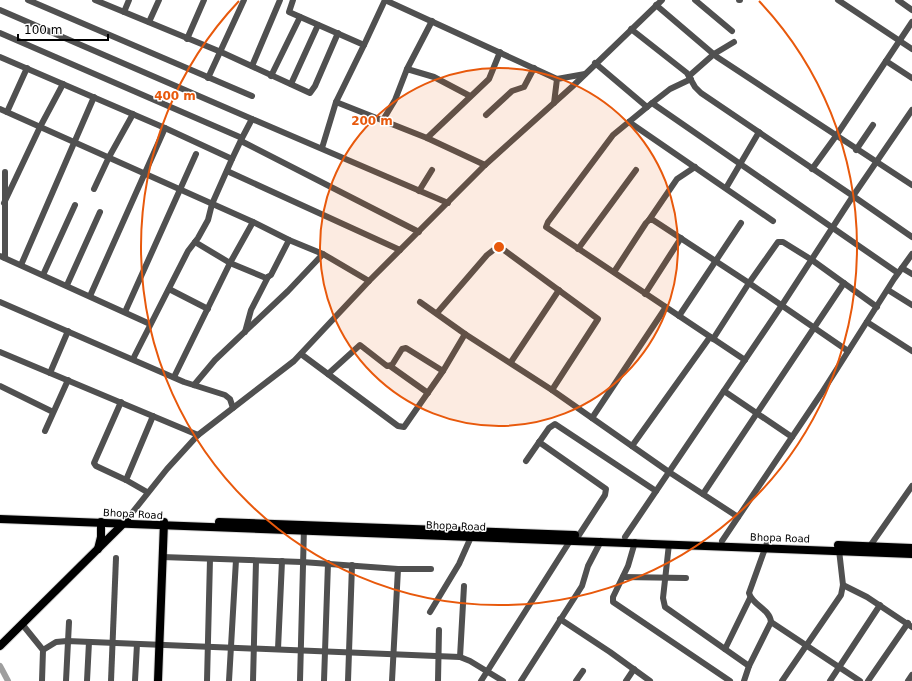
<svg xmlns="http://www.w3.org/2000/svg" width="912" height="681" font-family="'DejaVu Sans',sans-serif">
<rect width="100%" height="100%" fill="#fff"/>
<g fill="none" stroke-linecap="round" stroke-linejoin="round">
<path stroke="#9e9e9e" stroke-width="6" d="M0,666l8,15"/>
<defs>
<g id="major">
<path d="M0,519l912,35"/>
<path d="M219,522l356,13"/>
<path d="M838,545l74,3"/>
<path d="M98,549l3,-12v-15"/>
<path d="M0,646l127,-126"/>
<path d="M158,681l6,-159"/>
</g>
</defs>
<use href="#major" stroke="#dbdbdb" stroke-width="10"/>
<g stroke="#505050" stroke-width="6">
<path d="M28,0l224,96"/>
<path d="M95,0l126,52 89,41 5,-7 23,-53"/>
<path d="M293,0l-4,12 75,33 -28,57 91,36 58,27"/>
<path d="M385,0l172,79"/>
<path d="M695,0l37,31"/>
<path d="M739,0h1"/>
<path d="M838,0l74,49"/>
<path d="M898,0l14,10"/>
<path d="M656,5l61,52 195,128"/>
<path d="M0,10l252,109 -10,19"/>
<path d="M124,12l5,-12"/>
<path d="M149,22l10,-22"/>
<path d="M631,29l56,44 8,14 6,6 152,103 59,-86"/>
<path d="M0,33l242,105 -10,21 -67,-31 -165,-71"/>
<path d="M187,39l17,-39"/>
<path d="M364,45l21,-45"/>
<path d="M886,61l26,17"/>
<path d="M595,63l52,44"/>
<path d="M252,66l28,-66"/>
<path d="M407,69l25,-48"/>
<path d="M271,76l29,-59"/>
<path d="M689,76l25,-22 20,-12"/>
<path d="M208,78l36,-78"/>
<path d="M291,84l27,-59"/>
<path d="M554,103l3,-24 28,-5"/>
<path d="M652,103l18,-14 21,-10"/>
<path d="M0,109l253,113 -23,41 -56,114"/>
<path d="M7,112l20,-44"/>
<path d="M486,115l26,-24 12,-4 10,-19"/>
<path d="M252,119l196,84"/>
<path d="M383,120l12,-20 12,-31 27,8 36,19"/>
<path d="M629,122l144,99"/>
<path d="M427,138l62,-59 11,-27"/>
<path d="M241,141l178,91"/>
<path d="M322,148l14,-46"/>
<path d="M856,150l17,-25"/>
<path d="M812,169l24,-33 76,-114"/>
<path d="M227,171l173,79"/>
<path d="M5,172v86"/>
<path d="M726,188l33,-56"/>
<path d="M94,189l15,-32 24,-43"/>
<path d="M419,191l13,-21"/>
<path d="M4,203l36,-76 23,-43"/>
<path d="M649,220l28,-41 18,-12"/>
<path d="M253,222l36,18 34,14"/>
<path d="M195,242l35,21 36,15 5,-3 18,-35"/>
<path d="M578,249l58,-79"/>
<path d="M0,256l150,68"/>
<path d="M21,265l73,-168"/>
<path d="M902,268l10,6"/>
<path d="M614,272l32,-49 3,-3h4l96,63 99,68"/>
<path d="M43,275l32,-70"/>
<path d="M67,285l33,-73"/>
<path d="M169,289l39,20"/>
<path d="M888,290l24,15"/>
<path d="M645,294l36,-56"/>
<path d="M90,296l75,-168"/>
<path d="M0,302l184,80 41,13 5,4 3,9"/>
<path d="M125,312l71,-158"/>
<path d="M437,313l50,-58 9,-7 8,2 94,69 -46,71 -87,-56"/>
<path d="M679,316l62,-93"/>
<path d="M867,322l45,29"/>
<path d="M245,332l6,-22 17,-33"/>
<path d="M713,339l36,-56 29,-41h5l29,18 65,47"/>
<path d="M0,352l198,83"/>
<path d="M301,354l97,72 6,1 39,-56 22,-37 -45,-32"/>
<path d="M133,359l55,-108 10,-13 10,-18 4,-16 20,-45"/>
<path d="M745,360l-199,-133 2,-5 65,-87 39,-32 246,170"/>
<path d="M511,362l48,-72"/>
<path d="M390,366l38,27"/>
<path d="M50,373l18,-42"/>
<path d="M328,374l32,-29 27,21 5,-1 10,-16 4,-1 37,23"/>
<path d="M194,385l21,-25 73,-69 35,-37 46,27"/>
<path d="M0,386l53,26"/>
<path d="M552,390l117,82 69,45"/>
<path d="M724,391l68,46"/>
<path d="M121,402l-27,61 2,3 30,14"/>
<path d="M592,418l74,-111"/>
<path d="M45,431l23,-51"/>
<path d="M539,442l67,47 -1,6 -26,40"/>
<path d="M632,446l78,-109"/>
<path d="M526,461l23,-33 6,-4 101,67"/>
<path d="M147,492l-21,-12 27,-64"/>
<path d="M703,494l141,-211"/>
<path d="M128,518l39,-49 31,-34 96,-74 75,-80 116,-116 89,-80 88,-85"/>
<path d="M625,537l157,-232 71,-109 59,41"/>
<path d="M722,541l99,-147 73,-115 18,-25"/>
<path d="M635,542l-7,24 -15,31v5l117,79"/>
<path d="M669,544l-6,54 2,9 84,59"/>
<path d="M870,546l42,-60"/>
<path d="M162,557l140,5 96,7 -6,112"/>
<path d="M398,569h33"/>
<path d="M623,577l63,1"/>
<path d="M843,585l24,12 45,30"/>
<path d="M430,612l29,-48 12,-27"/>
<path d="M560,619l50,33 40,29"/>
<path d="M771,622l89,59"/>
<path d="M22,624l21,26 -1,31"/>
<path d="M278,649l4,-88"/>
<path d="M725,649l25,-51"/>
<path d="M43,650l13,-8 11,-1 393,16 10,4 33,20"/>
<path d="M460,657l4,-71"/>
<path d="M66,681l3,-59"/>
<path d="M87,681l2,-39"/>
<path d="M111,681l5,-123"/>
<path d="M135,681l2,-37"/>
<path d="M207,681l3,-122"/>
<path d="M229,681l7,-121"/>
<path d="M253,681l3,-120"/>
<path d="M300,681l4,-154"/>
<path d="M324,681l4,-118"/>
<path d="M348,681l4,-116"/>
<path d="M438,681l1,-51"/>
<path d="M481,681l89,-140"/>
<path d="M521,681l61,-95 6,-20 13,-25"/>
<path d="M576,681l7,-10"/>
<path d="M626,681l8,-12"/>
<path d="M744,681l5,-15 22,-44c-1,-13 -19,-17 -22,-29l18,-50"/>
<path d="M782,681l59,-86 2,-10 -4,-35"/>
<path d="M830,681l50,-76"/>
<path d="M868,681l40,-58"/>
<path d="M908,681l4,-6"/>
</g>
<use href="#major" stroke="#000" stroke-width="8"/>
</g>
<circle cx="499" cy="247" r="179" fill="#e8590c" fill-opacity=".12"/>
<g fill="none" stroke="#e8590c" stroke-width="2">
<circle cx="499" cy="247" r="179"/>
<path d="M759 1A358 358 0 1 1 239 1"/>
</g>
<g text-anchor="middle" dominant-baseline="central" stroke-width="3" stroke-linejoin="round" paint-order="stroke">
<g font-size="10" fill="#000" stroke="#fff">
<text transform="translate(133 514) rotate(3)">Bhopa Road</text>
<text transform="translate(456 526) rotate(2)">Bhopa Road</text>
<text transform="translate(780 538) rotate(2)">Bhopa Road</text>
</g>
</g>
<circle cx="499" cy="247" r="6" fill="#e8590c" stroke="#fff" stroke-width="2"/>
<g font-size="12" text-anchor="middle" font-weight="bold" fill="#e8590c" stroke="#fff" stroke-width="3" stroke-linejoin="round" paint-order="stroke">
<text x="175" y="100">400 m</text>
<text x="372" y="125">200 m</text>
</g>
<path d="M18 34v6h90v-6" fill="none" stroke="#000000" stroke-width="2"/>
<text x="24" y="34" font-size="12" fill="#000000" stroke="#ffffff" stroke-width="3" paint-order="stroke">100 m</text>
</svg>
